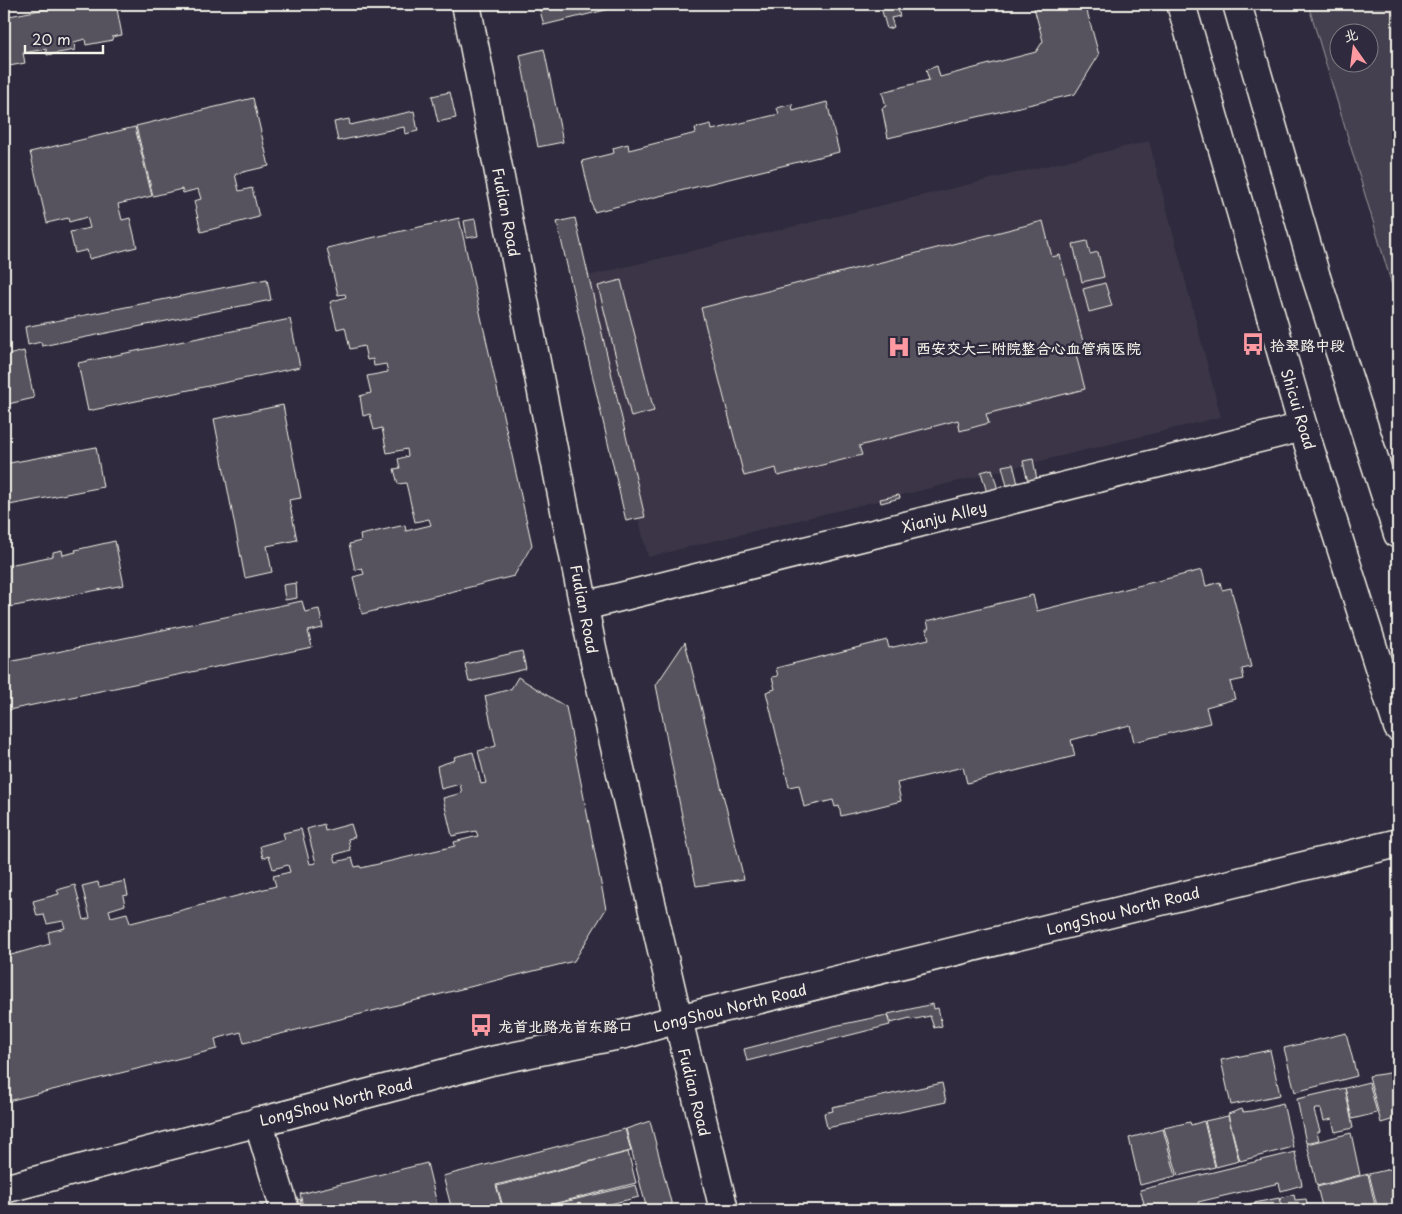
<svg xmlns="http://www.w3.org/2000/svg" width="1402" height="1214" font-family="'Playpen Sans','LXGW WenKai TC',sans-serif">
<rect width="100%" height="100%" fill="#2f2a3d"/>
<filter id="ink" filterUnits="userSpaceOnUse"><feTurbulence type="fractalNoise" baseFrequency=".02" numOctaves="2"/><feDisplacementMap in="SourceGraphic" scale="10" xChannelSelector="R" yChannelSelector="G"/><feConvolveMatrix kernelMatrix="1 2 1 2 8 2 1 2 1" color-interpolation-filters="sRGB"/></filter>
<g filter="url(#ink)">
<path fill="#3b3647" d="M1149,141l72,276 -573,140 -69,-279z"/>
<path fill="#454050" stroke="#9c989c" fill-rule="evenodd" d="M1308,4h90v301zM1340,32h30v30h-30z"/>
<g fill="#56525f" stroke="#f4f1e8">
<path d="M71,4h45l6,31 -10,2 1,3 -27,5 -1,-6 -11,3 1,8 -28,5 -1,-6 -23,4 2,10 -21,4v-50z"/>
<path d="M538,4h87l1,1 -82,20z"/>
<path d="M880,4h16l4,12 -9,2 3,9 -7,2z"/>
<path d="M1033,4h52l14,51 -24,39 -187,44 -6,-30 4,-2 -4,-14 47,-12 -3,-10 11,-4 3,11 96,-25 7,-11z"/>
<path d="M544,49l19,93 -25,5 -18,-92z"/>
<path d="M450,92l6,26 -18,4 -6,-26z"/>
<path d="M253,98l16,68 -34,8 4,17 13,-3 7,29 -58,15 -7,-31 7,-2 -3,-10 -15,4 -1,-4 -29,7 -17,-70z"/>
<path d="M827,102l12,50 -245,60 -12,-51 32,-8 -1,-5 15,-4 1,6 67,-17 -1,-5 16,-4 1,6 67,-16 -2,-6 15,-4 1,7z"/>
<path d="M414,111l4,20 -13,3 -1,-7 -66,14 -4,-19 15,-3 1,6z"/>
<path d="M135,127l17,69 -34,8 4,16 8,-2 7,29 -48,12 -2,-9 -12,3 -5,-21 20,-4 -3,-11 -18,5 -1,-4 -21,5 -17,-71z"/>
<path d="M459,218l73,327 -18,31 -152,38 -9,-37 11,-3 -2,-6 -7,2 -6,-26 12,-3 -1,-6 45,-10 1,6 25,-6 -2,-6 -14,3 -9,-39 -8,1 -4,-15 6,-1 -2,-9 10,-3 -1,-7 -20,4 -5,-25 -8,2 -4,-16 -7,2 -3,-20 11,-3 -4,-17 21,-4 -2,-8 -12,2 -1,-7 -6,1 -3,-14 -14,3 -5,-22 -8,2 -7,-27 16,-5 -1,-3 -7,1 -11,-47z"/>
<path d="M575,218l70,299 -19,4 -69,-299z"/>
<path d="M475,219l3,17 -11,2 -3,-17z"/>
<path d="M1043,221l9,36 8,-2 26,98 -10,2 9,34 -99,25 3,9 -29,8 -2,-11 -99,26 3,9 -84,21 -2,-8 -32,8 -43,-168z"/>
<path d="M1087,241l3,13 8,-2 6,25 -22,5 -9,-38z"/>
<path d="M267,279l4,21 -229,46 -1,-4 -13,3 -3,-18z"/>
<path d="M621,280l33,131 -23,6 -33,-131z"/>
<path d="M1105,283l7,23 -23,6 -6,-23z"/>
<path d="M290,319l10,48 -212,44 -10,-48z"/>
<path d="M24,351l10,47 -30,7v-49z"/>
<path d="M283,405l18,93 -12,2 8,40 -30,6 5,26 -27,6 -31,-159z"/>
<path d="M96,447l7,40 -99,19v-42z"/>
<path d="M1033,459l4,21 -9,2 -5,-21z"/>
<path d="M1013,464l5,20 -11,2 -5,-20z"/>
<path d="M992,469l6,21 -11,3 -6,-21z"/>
<path d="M899,495l1,3 -19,5 -1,-4z"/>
<path d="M115,541l9,44 -120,23v-42l49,-10v-4l9,-2 1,5 13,-3 -1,-2z"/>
<path d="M1202,570l4,16 14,-4 2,8 9,-2 20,79 -9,2 2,10 -14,3 5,17 -29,8 4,16 -76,19 -4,-17 -59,15 4,16 -108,27 -4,-16 -66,16 4,18 -60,15 -2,-10 -4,1 -2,-7 -29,7 -5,-22 -10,2 -23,-95 9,-3 -3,-12 6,-1 -2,-8 111,-28 2,8 40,-9 -3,-10h3l-2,-8 106,-26 4,16z"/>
<path d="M296,583l1,15 -12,2 -2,-15z"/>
<path d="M302,601l3,11 14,-3 4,19 -15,3 4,16 -308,64v-48z"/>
<path d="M685,642l59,237 -48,7 -40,-201z"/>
<path d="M522,651l4,18 -57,13 -4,-18z"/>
<path d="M518,677l48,30 40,202 -32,52 -330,82 -3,-11 -26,7 2,10 -213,53v-145l46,-13 -2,-12 17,-4 -2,-7 -16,3 -3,-9 -7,1 -4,-15 26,-7 -2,-4 18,-5 9,35 6,-2 -8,-32 16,-4 1,5 26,-6 3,14 -5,1 2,9 -16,5 2,7 16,-4 3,10h1l145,-37 -3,-10 17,-4 -2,-7 -15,4 -4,-13 -6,2 -3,-12 25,-7 -2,-6 18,-4 9,35 6,-1 -9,-34 17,-5 1,7 26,-7 4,13 -7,2 2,11 -16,5 2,7 16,-4 3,9 5,-1 1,2 94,-22 -1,-4 24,-6 -2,-5 -24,5 -9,-38 19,-5 -2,-9 -19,5 -4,-23 18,-6 -1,-3 19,-5 8,32 5,-1 -8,-32 18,-5 -11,-50 26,-7z"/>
<path d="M933,1004l1,5 4,-1 4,18 -8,2 -4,-12 -19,4 -1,-2 -19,5 -3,-9z"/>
<path d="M887,1015l3,10 -143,36 -3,-12 90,-23z"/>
<path d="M1346,1033l11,43 -62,16 -11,-44z"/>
<path d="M1270,1050l10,45 -49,10 -10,-45z"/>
<path d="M1396,1072l2,12v34l-17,5 -12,-47z"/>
<path d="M1369,1082l8,31 -25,6 -7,-31z"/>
<path d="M942,1083l4,19 -119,26 -3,-15 9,-2 -1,-4z"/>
<path d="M1345,1088l8,40 -18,4 -3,-13 -8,2 -3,-12h-5l-2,2 6,20 -3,2 2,7 -13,3 -9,-44z"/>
<path d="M1283,1103l10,44 -53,14 -12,-47 14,-5 1,3 9,-1z"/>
<path d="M1228,1116l11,45 -23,6 -11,-46z"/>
<path d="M650,1121l23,89h-26l-21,-81z"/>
<path d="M1204,1121l11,46 -37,9 -14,-48 26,-6 1,3z"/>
<path d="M625,1129l6,22 -135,34 7,25h-51l-9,-34z"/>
<path d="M1163,1129l13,47 -36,9 -11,-47z"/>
<path d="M1351,1133l9,42 -43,11 -10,-42z"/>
<path d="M628,1152l8,31 -107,27h-25l-7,-24z"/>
<path d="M1295,1152l7,33 -21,6 -2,-8 -81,19 2,8h-54l-6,-20z"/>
<path d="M427,1163l11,45 -7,2h-127l-4,-16z"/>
<path d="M1395,1168l3,14v28h-20l-9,-36z"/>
<path d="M1368,1174l8,36h-53l-6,-23z"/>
<path d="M636,1185l3,12 -54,13h-55z"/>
<path d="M1294,1194l1,6 11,-1 3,11h-26l-3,-12z"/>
<path d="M1279,1198l3,12h-26l-2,-7z"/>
<path d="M300,1199l3,11h-6l-3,-10z"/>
<path d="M1253,1203l1,7h-27z"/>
<path d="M263,1205l1,5h-21z"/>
</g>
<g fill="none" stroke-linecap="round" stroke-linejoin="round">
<defs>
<path id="minor" d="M258,1121l27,89"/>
<g id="tertiary">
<path d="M466,4l126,644 86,371 46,191"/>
<path d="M584,606l719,-179"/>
<path d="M4,1189l487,-128 134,-27 53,-15 720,-176"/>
</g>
<g id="secondary">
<path d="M1181,4l122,423 95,300"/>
<path d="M1237,4l79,273 82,257"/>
</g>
</defs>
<use href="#minor" stroke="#f4f1e8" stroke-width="31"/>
<use href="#tertiary" stroke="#f4f1e8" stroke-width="31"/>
<use href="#secondary" stroke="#f4f1e8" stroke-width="31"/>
<use href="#minor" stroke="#2f2a3d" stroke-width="28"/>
<use href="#tertiary" stroke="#2f2a3d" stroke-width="28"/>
<use href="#secondary" stroke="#2f2a3d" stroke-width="28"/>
</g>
</g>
<defs>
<symbol id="bus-bare" viewBox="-9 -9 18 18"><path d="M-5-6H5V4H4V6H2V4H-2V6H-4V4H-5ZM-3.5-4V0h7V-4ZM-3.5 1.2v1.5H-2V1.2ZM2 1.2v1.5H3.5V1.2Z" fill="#ff9aa2" stroke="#2f2a3d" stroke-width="2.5" paint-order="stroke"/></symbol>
<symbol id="hospital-bare" viewBox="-9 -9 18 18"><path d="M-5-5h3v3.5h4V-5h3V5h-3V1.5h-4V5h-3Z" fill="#ff9aa2" stroke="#2f2a3d" stroke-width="2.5" paint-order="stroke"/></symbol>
</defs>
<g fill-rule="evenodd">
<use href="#bus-bare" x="1237" y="328" width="32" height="32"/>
<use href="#hospital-bare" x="883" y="331" width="32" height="32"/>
<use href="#bus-bare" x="465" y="1009" width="32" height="32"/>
</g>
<g text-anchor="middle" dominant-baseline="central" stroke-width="5" stroke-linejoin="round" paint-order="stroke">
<g font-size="15" fill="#f4f1e8" stroke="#2f2a3d">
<text transform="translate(507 212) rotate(79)">Fudian Road</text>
<text transform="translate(1299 409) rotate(73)">Shicui Road</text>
<text transform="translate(944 516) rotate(-14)">Xianju Alley</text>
<text transform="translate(585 609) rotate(79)">Fudian Road</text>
<text transform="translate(1123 910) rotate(-14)">LongShou North Road</text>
<text transform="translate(730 1007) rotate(-14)">LongShou North Road</text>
<text transform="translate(695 1092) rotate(76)">Fudian Road</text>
<text transform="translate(336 1101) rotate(-14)">LongShou North Road</text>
</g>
<g font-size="15" font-weight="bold" fill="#f4f1e8" stroke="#2f2a3d" text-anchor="start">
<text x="1270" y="344">拾翠路中段</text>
<text x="916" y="347">西安交大二附院整合心血管病医院</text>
<text x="498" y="1025">龙首北路龙首东路口</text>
</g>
</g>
<rect width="1402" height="1214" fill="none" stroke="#2f2a3d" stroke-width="20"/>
<rect x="10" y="10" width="1382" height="1194" fill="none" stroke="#f4f1e8" stroke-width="2" filter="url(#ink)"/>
<g transform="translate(1354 48) rotate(346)"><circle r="24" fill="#2f2a3d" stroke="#7e7a81"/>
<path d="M0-4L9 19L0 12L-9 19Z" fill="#ff9aa2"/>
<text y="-8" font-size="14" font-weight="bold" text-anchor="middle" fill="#f4f1e8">北</text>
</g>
<path d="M25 45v8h78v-8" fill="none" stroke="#f4f1e8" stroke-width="2.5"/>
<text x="32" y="45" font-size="15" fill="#f4f1e8" stroke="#2f2a3d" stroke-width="4" paint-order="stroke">20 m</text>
</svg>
